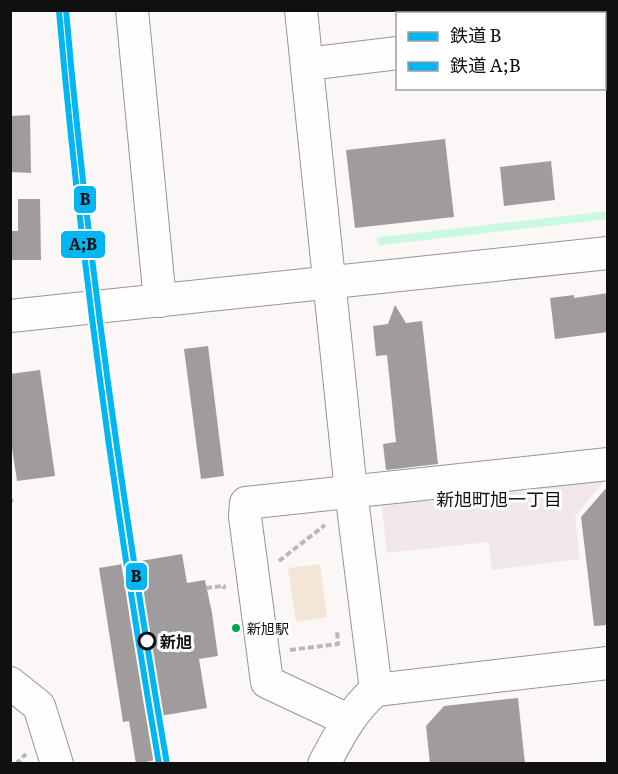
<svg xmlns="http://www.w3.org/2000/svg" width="618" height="774" font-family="Literata,'Noto Sans JP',serif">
<rect width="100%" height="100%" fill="#fcf7f7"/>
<path fill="#f3e6d6" d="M320,564l7,53 -31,5 -8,-54z"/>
<path fill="#f1e7e8" d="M607,477l-32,40 5,42 -88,11 -3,-28 -102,11 -6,-52z"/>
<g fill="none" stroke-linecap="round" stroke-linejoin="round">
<path stroke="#cbf8e0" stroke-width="8" d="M381,241l227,-26"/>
</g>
<g fill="#a09c9d">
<path d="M30,115l1,58 -21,-1v-56z"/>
<path d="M445,139l9,78 -99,11 -9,-78z"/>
<path d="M551,161l4,39 -51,6 -4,-39z"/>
<path d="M18,199h22l1,61h-31v-29h8z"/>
<path d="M608,293v39l-53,7 -5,-41 24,-3v3z"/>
<path d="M395,305l11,18 16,-2 16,143 -52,6 -3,-26 13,-2 -9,-87 -11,1 -3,-30 15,-2z"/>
<path d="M208,346l16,130 -23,3 -17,-130z"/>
<path d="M40,370l15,106 -38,5 -7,-46v-61z"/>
<path d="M608,486v139l-14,1 -13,-109z"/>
<path d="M182,554l5,29 18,-3 7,33 6,43 -19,3 8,49 -53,9 7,42 -25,5 -7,-43 -6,1 -24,-154z"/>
<path d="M518,698l7,66h-95l-4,-38 18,-20z"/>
</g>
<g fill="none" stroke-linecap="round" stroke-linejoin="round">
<defs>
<g id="minor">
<path d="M132,10l28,291"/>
<path d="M301,10l50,481 25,199"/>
<path d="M604,30h4"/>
<path d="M307,64l91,-11"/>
<path d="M10,316l598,-63"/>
<path d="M10,683l29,23 18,58"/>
<path d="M348,720l-81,-38 -22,-165 1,-14 362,-39"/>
<path d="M324,764c15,-28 28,-54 52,-74l232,-27"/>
</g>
</defs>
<use href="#minor" stroke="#969494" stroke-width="34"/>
<g stroke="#b9b8b8" stroke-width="4" stroke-dasharray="6 3" stroke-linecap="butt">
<path d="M10,501l3,-1"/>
<path d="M279,561l46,-36"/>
<path d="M206,588l18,-2v3"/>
<path d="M290,650l48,-6 -1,-13"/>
<path d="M16,764l10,-10"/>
</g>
<use href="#minor" stroke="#fffefe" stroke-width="32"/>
<defs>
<path id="rail-1" d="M66,10c22,253 58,504 101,754"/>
<path id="rail-2" d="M59,11c22,252 57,503 100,753"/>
</defs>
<use href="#rail-1" stroke="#fff" stroke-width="10"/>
<use href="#rail-2" stroke="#fff" stroke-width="10"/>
<use href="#rail-1" stroke="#01b6f3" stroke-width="6"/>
<use href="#rail-2" stroke="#01b6f3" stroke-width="6"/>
</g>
<circle fill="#00a651" stroke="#fff" stroke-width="2" cx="236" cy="628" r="5"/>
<circle fill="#fff" stroke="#101010" stroke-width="3" cx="147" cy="641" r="8"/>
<g text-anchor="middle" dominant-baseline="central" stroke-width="6" stroke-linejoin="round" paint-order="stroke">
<g font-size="14" fill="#101010" stroke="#fff" text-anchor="start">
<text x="247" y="628">新旭駅</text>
</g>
<g font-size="16" font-weight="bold" fill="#101010" stroke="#fff" text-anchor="start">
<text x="160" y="641">新旭</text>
</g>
<g font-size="18" fill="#101010" stroke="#fff">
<text x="499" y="498">新旭町旭一丁目</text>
</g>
</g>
<g stroke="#fff" stroke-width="2">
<rect x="73" y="185" width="24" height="29" rx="6" fill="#01b6f3"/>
<rect x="60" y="230" width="46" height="29" rx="6" fill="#01b6f3"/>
<rect x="125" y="562" width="23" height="29" rx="6" fill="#01b6f3"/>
</g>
<g font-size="16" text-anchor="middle" font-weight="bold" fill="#111">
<text x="85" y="205">B</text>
<text x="83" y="250">A;B</text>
<text x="136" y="582">B</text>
</g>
<rect width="618" height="774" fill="none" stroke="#101010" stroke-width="24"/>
<rect x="396" y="12" width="210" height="78" fill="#ffffff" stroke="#9f9f9f" stroke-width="1.5"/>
<rect x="408" y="32" width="30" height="9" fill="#01b6f3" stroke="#9f9f9f" stroke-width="1.5"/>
<text x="450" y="42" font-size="18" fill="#101010">鉄道 B</text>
<rect x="408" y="62" width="30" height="9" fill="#01b6f3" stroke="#9f9f9f" stroke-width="1.5"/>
<text x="450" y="72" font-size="18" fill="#101010">鉄道 A;B</text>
</svg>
